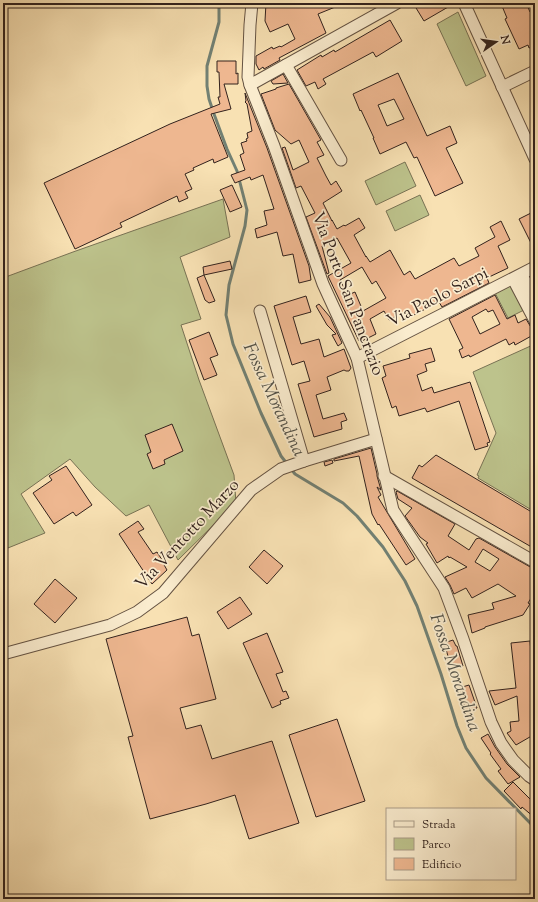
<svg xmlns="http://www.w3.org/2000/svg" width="538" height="902" font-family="'Sorts Mill Goudy',serif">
<rect width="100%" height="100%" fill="#f8e1b3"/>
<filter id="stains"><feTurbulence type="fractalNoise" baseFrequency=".005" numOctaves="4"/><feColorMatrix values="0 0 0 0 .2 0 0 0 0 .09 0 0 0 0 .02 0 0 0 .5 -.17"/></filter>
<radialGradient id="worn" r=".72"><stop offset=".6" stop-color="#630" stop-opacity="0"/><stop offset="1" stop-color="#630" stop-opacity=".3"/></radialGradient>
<g fill="#bdc38c" stroke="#787254">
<path d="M458,12l28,64 -20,10 -29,-62z"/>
<path d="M405,162l11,24 -40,19 -11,-24z"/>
<path d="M420,195l9,20 -34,16 -9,-20z"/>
<path d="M223,199l7,38 -50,20 21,62 -20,6 18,55 35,95 2,28 -58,57 -29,-55 -23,11 -31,-29 -25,-28 -49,35 24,39 -42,17v-272l70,-26z"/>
<path d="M511,280l15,29 -18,9 -15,-29z"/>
<path d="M535,344v168l-57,-34 1,-2 -2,-1 19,-42 -23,-61z"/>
</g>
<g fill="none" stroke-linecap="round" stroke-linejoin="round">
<path stroke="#728073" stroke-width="3" d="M219,3v19l-12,44v20l2,13 5,15 13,35 10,22 10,39 -2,16 -16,59 -3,30 7,29 28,69 20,43 14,18 48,29 14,13 26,31 22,34 12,25 24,68 16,52 9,22 20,30 49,50"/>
</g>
<g fill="#eeb790" stroke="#32221d" fill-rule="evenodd">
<path d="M266,3h79l-27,11 8,19 -47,25 1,2 -16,9 -1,-2 -4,3 -3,-6v-8l16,-9 1,2 7,-3 1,1 14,-8 -7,-15 -18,8 -5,-11z"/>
<path d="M413,3h42l-31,18z"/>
<path d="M507,3h19l4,9 5,-2v36l-6,2 -1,-3 -9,4 -14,-30 2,-1 -5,-12z"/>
<path d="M390,20l12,21 -26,16 -3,-5 -50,27 3,5 -8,5 -3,-7 -9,4 -9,-16 24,-15 1,2 12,-7 1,2z"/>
<path d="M217,61h19v13l2,-1v11h-14l7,25 -20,5 17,43 -14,6 -1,-4 -20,9 1,2 -9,4 7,15 -7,3 3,6 -9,4 -2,-6 -57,27 2,4 -47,22 -31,-66 126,-59 50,-20 -2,-7h2l-1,-25h-2z"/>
<path d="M398,73l29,63 23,-10 7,17 -11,5 17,35 -28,13 -18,-39 -3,1 -8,-16 -26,12 -7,-16h1l-13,-28 -1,1 -7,-17zM394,99l10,20 -17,7 -9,-21z"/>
<path d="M283,74l5,9 -15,1 -2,-3z"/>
<path d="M289,84l32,56 -4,2 7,13 -7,3 9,18 5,9 5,-4 6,10 -19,12 9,18v-1l5,9 7,-4 1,1 14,-8 6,10 -11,7 12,22v-1l4,6 20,-12 14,25 6,-4 5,8 39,-21 5,8 20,-10 -4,-8 20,-11 -5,-10 11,-6 9,19 -12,6 10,22 -21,10 2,5 -47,24 -3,-5 -33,17 -4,-6 -13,7 -5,-9 -14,8 6,15 -14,7h-3l-31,-65 23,-13 -14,-25 -15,8 7,27 -2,1 -21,-57 9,-4 -14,-27 -5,2 -14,-40 3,-1 8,23 16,-8 -10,-22 -8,4 -16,-14 -14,-36 15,-5v-1zM362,267l10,17 4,-3 10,17 -23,13 -8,-19 -7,3 -8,-15z"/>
<path d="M245,93l22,55 42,118 2,14 -12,3 -6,-29 -10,2 -6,-24 -20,6 -2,-9 12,-4 -3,-14 10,-2 -11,-34 -12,5 -1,-3 -15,6 -4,-8 14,-5 -5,-15 4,-2 -3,-10 6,-2 -1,-2 2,-1 -1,-5 5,-2 -5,-27 -2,-2 1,-1z"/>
<path d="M232,185l10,22 -12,5 -10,-22z"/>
<path d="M535,211v40l-16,-32z"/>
<path d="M230,261l2,8 -28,6 -1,-8z"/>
<path d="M204,275l11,26 -6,2 -4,-3 -8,-22z"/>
<path d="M495,295l12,24 8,-4 3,8 8,-4 9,15 -20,11 -1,-3 -5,3 -3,-6 -36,18 -1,-2 -7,3 -3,-8 4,-2 -14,-29zM486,309l2,3 5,-2 7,14 -20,10 -8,-17z"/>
<path d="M306,296l5,16 -18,5 8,27 18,-5 5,18 20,-8 7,19 -2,3h-3l-2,-1 -17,7 4,13 -15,5 7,24 21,-6 3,7 -6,2 1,7 -28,8 -16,-53 12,-3 -6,-20 -12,4 -18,-59z"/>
<path d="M319,304l11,13 12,26 -4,3 -6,-11 4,-1 -9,-9 -11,-19z"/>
<path d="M209,332l9,23 -8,3 7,17 -13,5 -15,-40z"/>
<path d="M431,348l4,13 -10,3 2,7 -10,4 5,16 10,-4 2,6 36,-11 20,60 -3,1 1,3 -13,4 -16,-49 -32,11 -2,-4 -26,8 -3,-10 -4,2 -10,-30 4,-2 -3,-10 27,-8 -1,-4z"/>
<path d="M172,424l11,27 -19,9 1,4 -12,5 -6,-15 4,-2 -6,-17z"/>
<path d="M371,448l6,26v2l4,14 -4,-3 4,8 -3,2 37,62 -9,6 -27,-41 -1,1 -6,-11 -13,-58 -25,5v-2z"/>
<path d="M436,455l99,59v35l-123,-71 7,-13 3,2z"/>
<path d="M332,460l1,3 -8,3 -1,-4z"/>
<path d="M66,466l26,39 -16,11 -3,-4 -19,12 -21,-31 19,-13 -3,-4z"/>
<path d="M397,491l58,33 -7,12 21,14 7,-11 3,-1 53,30 3,1v23l-7,11 2,1 -7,11 -38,12v1l-13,5 -4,-18 26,-6 -2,-6 24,-7 -18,-12 -26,14 -6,-10 -12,6 -4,-9 -5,-8 22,-10 -17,-10 -1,1 -1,-2 -11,7 -11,-19 2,-1 -8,-6 -15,-21 7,-8 -14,-9 -2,-7zM483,549l16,10 -9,12 -15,-9z"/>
<path d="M138,521l6,8 -6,3 15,22 4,-2 7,11h-1l4,7 -15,14 -33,-50z"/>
<path d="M264,550l19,16 -16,18 -18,-17z"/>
<path d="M55,579l22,19 -22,25 -21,-19z"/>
<path d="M240,597l12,17 -24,15 -11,-17z"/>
<path d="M187,617l5,19 7,-2 17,65 -36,9 6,21 15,-4 11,34 60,-18 27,82 -50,16 -14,-44 -29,9 -56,15 -22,-82 5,-1 -27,-97z"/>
<path d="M267,633l16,39 -7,2 7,18 3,-1 3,7 -9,3 1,3 -9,4 -29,-65z"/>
<path d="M453,640l3,6h1l6,20 -11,3 -8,-26z"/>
<path d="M530,641l4,44h1v49l-19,11 -9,-12 4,-2 -1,-9 9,-1 -2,-25 -22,9 -6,-14 27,-3 -5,-45z"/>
<path d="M469,685l8,23 -11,3 -7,-23z"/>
<path d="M337,719l28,82 -49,16 -27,-82z"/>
<path d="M488,734l7,13 12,17 13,13 -12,7 -10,-13 3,-2 -11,-15 1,-1 -10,-15z"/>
<path d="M513,782l22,22v14l-13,-11 -1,2 -17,-18z"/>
</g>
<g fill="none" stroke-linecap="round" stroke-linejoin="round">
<defs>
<g id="street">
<path d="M252,3l-2,22 -2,52 2,8 24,61 49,138 34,74 36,152 51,78 19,51 28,83 10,21 12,17 16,16 6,4"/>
<path d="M464,3l71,156"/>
<path d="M286,65l55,95"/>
<path d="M250,85l147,-82"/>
<path d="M502,87l33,-16"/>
<path d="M522,275l13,24"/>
<path d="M513,279l22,42"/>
<path d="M260,311l44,150"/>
<path d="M357,358l178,-91"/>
<path d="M384,476l151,86"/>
<path d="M3,654l107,-29 27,-13 26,-19 88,-103 30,-21 23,-8 72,-22"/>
</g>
</defs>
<use href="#street" stroke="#645242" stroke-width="13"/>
<use href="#street" stroke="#faecce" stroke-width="11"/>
</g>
<g text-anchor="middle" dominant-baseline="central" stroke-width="3.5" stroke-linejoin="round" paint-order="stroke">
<g font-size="17" fill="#32221d" stroke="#faecce">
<text transform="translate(347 294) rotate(69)">Via Porto San Pancrazio</text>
<text transform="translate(438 298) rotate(-27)">Via Paolo Sarpi</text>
<text transform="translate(188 535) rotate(-47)">Via Ventotto Marzo</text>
</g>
<g font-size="18" font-style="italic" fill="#525148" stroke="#faecce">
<text transform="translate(273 400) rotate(65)">Fossa Morandina</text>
<text transform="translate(454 673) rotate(71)">Fossa Morandina</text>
</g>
</g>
<rect width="538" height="902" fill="none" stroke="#f8e1b3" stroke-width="16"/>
<rect x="4" y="4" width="530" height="894" fill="none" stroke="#32221d" stroke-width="2"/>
<rect x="8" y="8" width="522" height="886" fill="none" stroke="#32221d"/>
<rect x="386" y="808" width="130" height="72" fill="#faecce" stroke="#aa9b87"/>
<rect x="394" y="821" width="20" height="6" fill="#faecce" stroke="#aa9b87"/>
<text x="422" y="828" font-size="12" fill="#32221d">Strada</text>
<rect x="394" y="838" width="20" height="12" fill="#bdc38c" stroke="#aa9b87"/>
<text x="422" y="848" font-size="12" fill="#32221d">Parco</text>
<rect x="394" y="858" width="20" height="12" fill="#eeb790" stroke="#aa9b87"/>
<text x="422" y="868" font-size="12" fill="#32221d">Edificio</text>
<g transform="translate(496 42) rotate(77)" stroke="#faecce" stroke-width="3" paint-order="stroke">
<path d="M0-3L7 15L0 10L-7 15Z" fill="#32221d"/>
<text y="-6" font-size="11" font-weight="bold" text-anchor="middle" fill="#32221d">N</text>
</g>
<rect width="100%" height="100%" filter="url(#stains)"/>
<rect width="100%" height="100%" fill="url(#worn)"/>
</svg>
